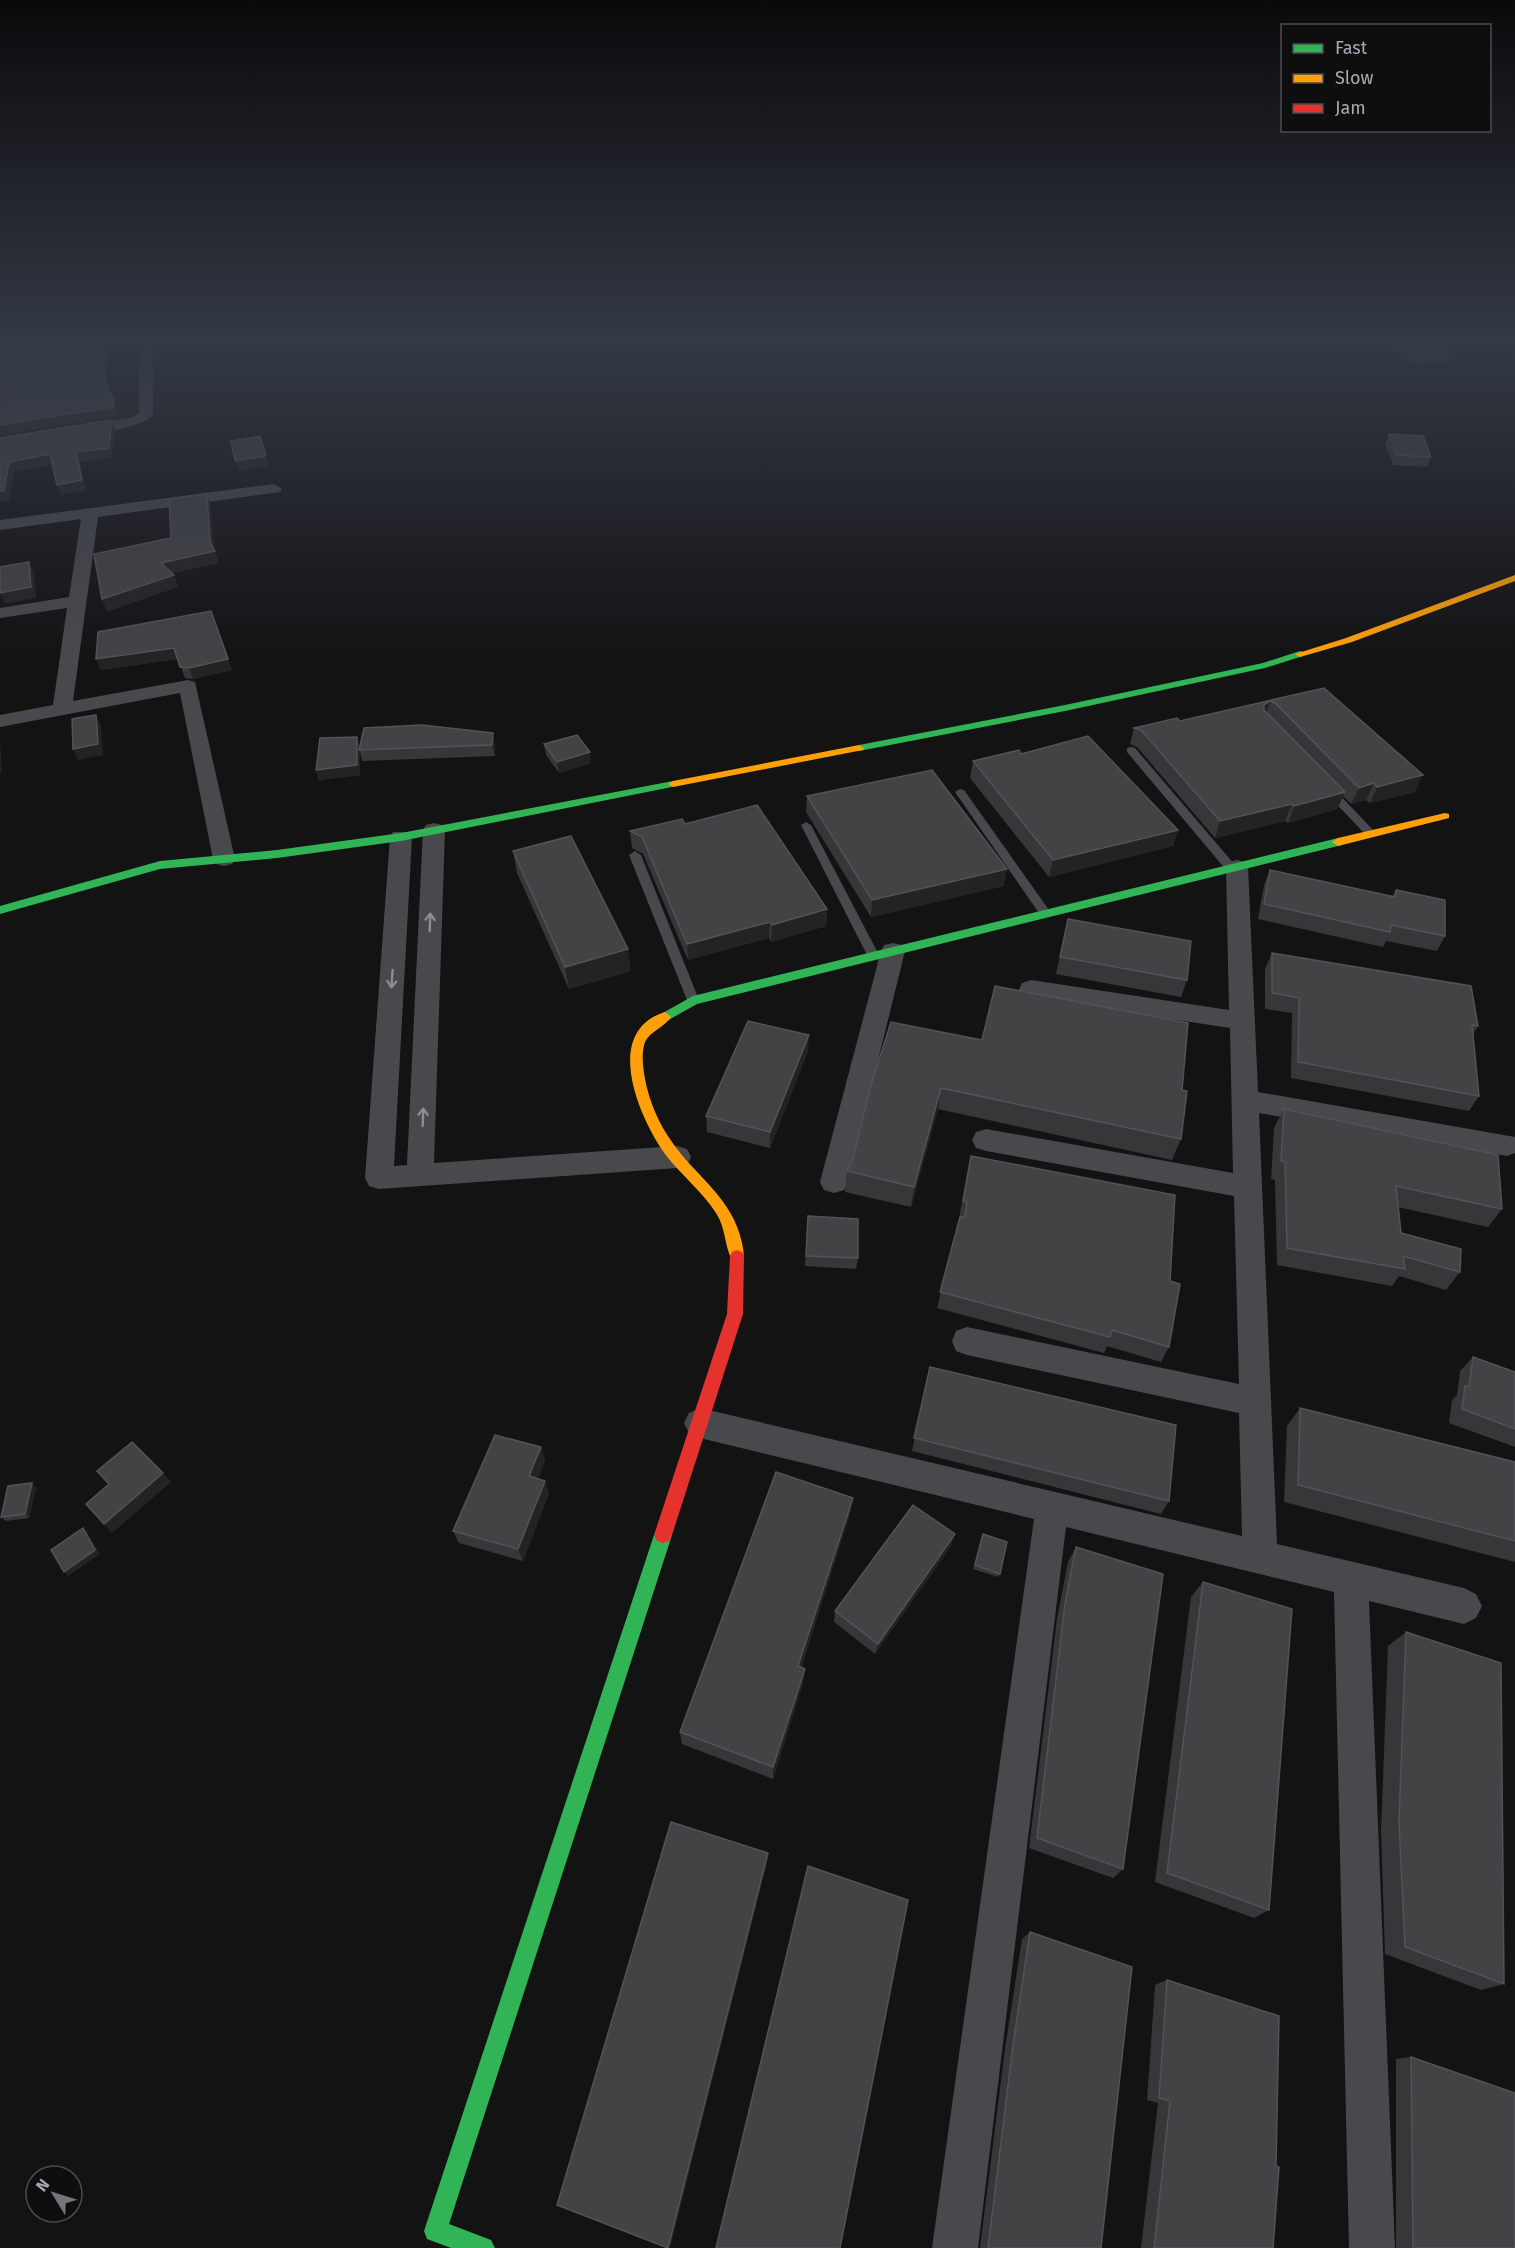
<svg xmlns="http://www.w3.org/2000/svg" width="1515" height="2248" font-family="'Fira Sans',sans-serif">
<rect width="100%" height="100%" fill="#131314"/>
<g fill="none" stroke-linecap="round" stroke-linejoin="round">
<g fill="#48494c" fill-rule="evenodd">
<path d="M1131,747l4,1 100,117v6h-8l-100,-119v-4z"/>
<path d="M1329,787l4,1 42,44v4h-8l-42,-44 -1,-2z"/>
<path d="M960,789l4,1 85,120 2,3 -2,3h-8l-86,-124z"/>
<path d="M806,822l5,3 68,130 -2,3h-8l-2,-3 -66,-130z"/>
<path d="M635,851l6,4 58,145 -2,3h-8l-2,-3 -58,-145z"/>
</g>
<g fill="#48494c" fill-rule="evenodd">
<path d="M139,342h14v73c-10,12 -65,23 -80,19l-3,-3 3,-3 60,-11 6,-4z"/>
<path d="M274,484l8,5 -2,3 -182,25 -25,184 115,-21 7,2 40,177 -3,5 -8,2 -8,-2 -3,-5 -33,-166 -180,34v-12l53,-10 14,-97 -67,10v-10l69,-11 12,-78 -81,11v-10z"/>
<path d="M434,823l8,2 3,5 -11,333 243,-17 10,3 4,8 -4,8 -10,3 -298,21 -10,-3 -4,-8 25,-341 3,-5h16l3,5 -18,329 13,-1 16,-335 3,-5z"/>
<path d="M1237,860l8,2 3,5 10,225 257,45v16l-8,3 -248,-43 18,431 187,44 12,6 6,12 -6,12 -12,6 -95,-23 26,647h-46l-15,-656 -268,-65 -88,721h-46l102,-729 -334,-81 -11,-5 -5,-10 5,-10 11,-5 542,128 -3,-123 -272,-58 -11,-4 -4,-10 4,-10 11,-4 272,57 -5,-188 -248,-45 -10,-3 -4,-8 4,-8 10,-3 247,44 -3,-145 -199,-30 -9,-3 -3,-6 3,-6 9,-3 198,30 -3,-143 3,-5z"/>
<path d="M893,943l9,2 3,6 -57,231 -4,8 -10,3 -10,-3 -4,-8 61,-231 3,-6z"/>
</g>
<g fill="#30b455" fill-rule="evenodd">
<path d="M1300,651l3,1v4l-38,12 -200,43 -206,40 -5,-3 5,-3 206,-40 198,-42z"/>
<path d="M673,781l5,3 -1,2 -276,55 -124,17 -117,11 -160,45v-8l160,-45 117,-11 124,-17z"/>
<path d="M1338,838l4,1v6l-645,159 -32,18 -6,-5 2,-3 32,-18z"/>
<path d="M663,1527l6,2 3,6 -223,689 42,16 4,8h-44l-24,-9 -3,-8 230,-696 3,-6z"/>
</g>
<g fill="#ff9f0a" fill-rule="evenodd">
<path d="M1515,575v6l-163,61 -52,15 -5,-3 51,-16z"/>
<path d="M859,745l5,3 -1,2 -190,37 -5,-3 5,-3z"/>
<path d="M1445,813l4,1v4l-111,28 -6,-4 6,-4z"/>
<path d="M665,1012l6,5c-6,10 -21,14 -26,25 -4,12 -2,25 0,37 4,22 14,45 27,63 24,35 61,56 70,101 1,6 3,11 0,17l-5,2 -5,-2c-8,-15 -6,-32 -16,-47 -14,-22 -35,-38 -51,-59 -25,-35 -64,-122 0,-142z"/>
</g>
<path fill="#e5322d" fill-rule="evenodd" d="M737,1250l5,2 2,4 -1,58 -71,221 -3,6 -6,2 -6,-2 -3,-6 73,-221 3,-58 2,-4z"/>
</g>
<g fill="#363738">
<path d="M1385,342h54l12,11 -4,9 -34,3z"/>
<path d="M1389,434l42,23 -4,10 -34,-2 -8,-21z"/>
<path d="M98,632l134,38 -39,9 -8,-1 -7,-19 -77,11 -5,-11z"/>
<path d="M1324,688l91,104 -45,11 -4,-3 -15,4 -8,-8 -6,13 -49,14 -3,-2 -70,17 -78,-91 -7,-3 4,-16 46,-7z"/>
<path d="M495,744v12l-133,5 -2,-9v23l-41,5 -3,-10 44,-24z"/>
<path d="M544,744l47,19 -32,10 -13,-18z"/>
<path d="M1021,754l157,76 -5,16 -124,31 -79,-99 3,-17z"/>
<path d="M807,796l197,90 -133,31 -65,-105z"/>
<path d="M685,824l142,85 -1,17 -55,16 -2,-4 -81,22 -45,-106 -11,-6 -2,-17z"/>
<path d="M513,851l118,120 -62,18 -52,-116z"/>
<path d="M1270,870l122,27 4,-7 49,46 -8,15 -51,-10 -3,6 -125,-28 6,-34z"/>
<path d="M1068,919l119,61 -6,17 -125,-23z"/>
<path d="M1272,953l206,73 -5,8 6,62 -10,15 -178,-33 1,-65 -27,-4v-40z"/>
<path d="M808,1051l-38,97 -63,-16 -1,-16z"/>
<path d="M871,1085l311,5 -1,49 -9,21 -234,-51 -27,98 -66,-15 2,-21 5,-9z"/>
<path d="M1284,1109l218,100 -14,18 -90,-20 3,26 59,39 -14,18 -47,-14 -7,10 -115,-21 -2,-85 -4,-1 3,-51z"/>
<path d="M971,1156l199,125 -1,66 -8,15 -54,-16 -3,7 -167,-45 22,-90z"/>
<path d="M808,1216l50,42 -2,11 -51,-3z"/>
<path d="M1473,1357l42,15v75l-66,-24 3,-23 5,-5 3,-24z"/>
<path d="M930,1367l239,134 -8,13 -249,-63z"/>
<path d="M1300,1408l215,54v100l-231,-60 3,-76z"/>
<path d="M541,1447l4,14 -7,17 11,15 -26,68 -64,-18 -6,-12z"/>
<path d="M36,1487l-7,31 -23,3 -5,-4z"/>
<path d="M850,1514l-49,154 2,15 -30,96 -91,-35 -2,-12z"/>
<path d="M981,1538l19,36 -2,3 -25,-8z"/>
<path d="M951,1546l-76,108 -41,-32 1,-11z"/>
<path d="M1076,1547l47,322 -10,9 -84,-30 28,-229 11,-57z"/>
<path d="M1203,1582l66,328 -15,8 -99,-36 36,-285z"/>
<path d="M1406,1632l98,352 -23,6 -96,-36 -4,-122 7,-186z"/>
<path d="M1030,1932l71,316h-121l25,-199 17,-110z"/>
<path d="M1167,1980l106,268h-132l17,-145 -11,-3 8,-115z"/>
<path d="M1411,2057l104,191h-119v-189z"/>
</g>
<g fill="#232324">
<path d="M104,342h2l2,14v33l-3,-9z"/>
<path d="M114,400l3,10v6l-117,20v-11z"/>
<path d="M112,420l3,10 -3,28 -32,4 6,29 -25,4 -4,-10 19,-33z"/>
<path d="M260,436l9,30 -30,5 -4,-10z"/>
<path d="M50,454l5,10 -41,8 -5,29 -9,1v-11l9,-29z"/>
<path d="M207,494l4,12 3,45h1l4,12 -53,12 -5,-12 49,-21z"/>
<path d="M29,562l5,10 2,26 -31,6 -5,-11z"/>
<path d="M174,575l4,12 -71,25 -5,-13z"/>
<path d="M174,648l4,11 -77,11 -5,-11z"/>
<path d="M228,659l4,11 -39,9 -4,-11z"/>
<path d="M1270,701l-5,17 -1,-13z"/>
<path d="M96,715l5,11 2,29 -25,5 -5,-11z"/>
<path d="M493,733l2,11v12l-3,-11z"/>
<path d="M357,737l3,9v29l-41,5 -3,-10z"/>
<path d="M0,742l2,30 -2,1z"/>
<path d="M590,752l1,11 -32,10 -2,-11z"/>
<path d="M1423,775l-8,17 -45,11 7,-16z"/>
<path d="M1374,783l-8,17 -15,4 8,-16z"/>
<path d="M1345,792l-8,17 -49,14 6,-17z"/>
<path d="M1292,804l-7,17 -70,17 5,-17z"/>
<path d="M1178,830l-5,16 -124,31 4,-17z"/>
<path d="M1007,869l-3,17 -133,31 1,-17z"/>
<path d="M827,909l-1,17 -55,16 1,-17z"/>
<path d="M770,922l-1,16 -81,22 -1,-16z"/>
<path d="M628,949l3,22 -62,18 -4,-22z"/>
<path d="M809,1035l-1,16 -38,97v-16z"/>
<path d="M941,1088l-3,21 -27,98 3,-20z"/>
<path d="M541,1447l4,14 -11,28 -5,-13z"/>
<path d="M163,1473l8,9 -59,51 -8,-9z"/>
<path d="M545,1481l4,12 -26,68 -5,-12z"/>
<path d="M32,1483l4,4 -7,31 -4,-4z"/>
<path d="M853,1498l-3,16 -53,165 1,-13z"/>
<path d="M83,1528l4,4 13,22 -32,22 -4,-4z"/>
<path d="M955,1534l-4,12 -76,108 3,-10z"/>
<path d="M805,1669l-2,14 -30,96v-12z"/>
<path d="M768,1853l-1,9 -96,383 -3,3z"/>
</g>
<g fill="#424345" stroke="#525357" stroke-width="1.5">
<path d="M0,342h104l1,38 9,20 -1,7 -113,18z"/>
<path d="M1400,342h39l12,11 -35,2z"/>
<path d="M112,420l-3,28 -33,4 6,28 -25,5 -7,-31 -41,8 -5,29h-4v-53z"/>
<path d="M1389,434l34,2 8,21 -34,-2z"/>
<path d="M260,436l6,20 -31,5 -4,-20z"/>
<path d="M207,494l3,48 5,9 -54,12 13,12 -72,24 -8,-45 77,-16 -2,-39z"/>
<path d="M29,562l2,25 -31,6v-26z"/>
<path d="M211,611l17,48 -39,9 -9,-1 -6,-19 -78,11 2,-27z"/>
<path d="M1324,688l99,87 -46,12 -3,-4 -15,5 -84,-85 -5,-2 -6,4v5l81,82 -51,14 -2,-2 -72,17 -79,-91 -7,-2 43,-10 3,3z"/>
<path d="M96,715l2,29 -25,5 -1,-30z"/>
<path d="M422,725l71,8 -1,12 -133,5 5,-22z"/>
<path d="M577,735l13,17 -33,10 -13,-18z"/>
<path d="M1088,736l90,94 -125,30 -80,-99 46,-11 2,4z"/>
<path d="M357,737v28l-41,5 4,-32z"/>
<path d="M932,770l75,99 -135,31 -65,-104z"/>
<path d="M757,805l70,104 -55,16 -2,-3 -83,22 -45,-107 -12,-6 52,-12 3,5z"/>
<path d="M571,836l57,113 -63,18 -52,-116z"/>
<path d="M1270,870l125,27 1,-7 49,10v36l-54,-11 -1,7 -126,-28z"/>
<path d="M1068,919l123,22 -4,39 -127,-23z"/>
<path d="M1272,953l199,33 7,40 -6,-1 7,71 -181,-34 1,-64 -27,-5z"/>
<path d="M995,986l193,37 -6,67 5,1 -6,48 -240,-51 -27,99 -67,-16 5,-9 19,-77 20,-63 91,18z"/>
<path d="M748,1021l61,14 -39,97 -64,-16z"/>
<path d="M1284,1109l214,46 4,54 -106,-23 5,47 60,16 -1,23 -57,-16 2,13 -118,-21 -2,-86 -4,-1z"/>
<path d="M971,1156l204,39 -5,86 10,3 -11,63 -57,-17 -2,7 -170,-45 20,-75h5l2,-15 -4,-1z"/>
<path d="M808,1216l50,3v39l-52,-2z"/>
<path d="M1473,1357l42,15v57l-53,-20 3,-23 4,1z"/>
<path d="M930,1367l246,58 -7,76 -255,-63z"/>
<path d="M1300,1408l215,54v79l-217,-56z"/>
<path d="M495,1435l46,12 -12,29 16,5 -27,68 -65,-18z"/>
<path d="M132,1442l31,31 -59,51 -18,-20 23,-20 -12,-13z"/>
<path d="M776,1472l77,26 -55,168 7,3 -32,98 -93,-35z"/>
<path d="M32,1483l-7,31 -24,3 7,-31z"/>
<path d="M913,1505l42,29 -77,110 -43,-33z"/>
<path d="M83,1528l12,22 -31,22 -13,-22z"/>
<path d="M983,1534l24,8 -7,32 -25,-9z"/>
<path d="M1076,1547l87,27 -40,295 -86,-31 28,-234z"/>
<path d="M1203,1582l89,27 -23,301 -102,-37z"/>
<path d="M1406,1632l95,31 3,321 -99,-37 -6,-125z"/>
<path d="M671,1822l97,31 -100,395 -111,-43z"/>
<path d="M808,1866l100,34 -68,348h-124z"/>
<path d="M1030,1932l102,35 -31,281h-113l25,-203z"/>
<path d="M1167,1980l112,36 -3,150 3,1 -6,81h-119l16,-147 -11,-3z"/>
<path d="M1411,2057l104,36v155h-102z"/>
</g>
<defs><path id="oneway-shaft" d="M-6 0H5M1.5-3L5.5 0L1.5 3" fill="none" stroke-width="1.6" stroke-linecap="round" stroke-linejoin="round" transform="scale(1.5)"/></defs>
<g stroke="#8a8d94">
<use href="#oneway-shaft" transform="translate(430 922) rotate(-88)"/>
<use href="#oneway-shaft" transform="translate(392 979) rotate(94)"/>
<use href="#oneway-shaft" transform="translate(423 1117) rotate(-88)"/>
</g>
<linearGradient id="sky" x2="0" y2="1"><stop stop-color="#0a0a0b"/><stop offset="0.52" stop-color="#333945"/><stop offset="1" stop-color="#333945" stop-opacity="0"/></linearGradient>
<rect width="1515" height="656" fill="url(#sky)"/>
<rect x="1281" y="24" width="210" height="108" fill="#0e0e0f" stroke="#4b4c51" stroke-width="1.5"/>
<rect x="1293" y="44" width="30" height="9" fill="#30b455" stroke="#4b4c51" stroke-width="1.5"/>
<text x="1335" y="54" font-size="18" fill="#a6aab3">Fast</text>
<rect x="1293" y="74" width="30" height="9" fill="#ff9f0a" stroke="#4b4c51" stroke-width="1.5"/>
<text x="1335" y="84" font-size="18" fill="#a6aab3">Slow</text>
<rect x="1293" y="104" width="30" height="9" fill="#e5322d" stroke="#4b4c51" stroke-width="1.5"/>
<text x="1335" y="114" font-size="18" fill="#a6aab3">Jam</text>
<g transform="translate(54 2194) rotate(308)"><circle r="28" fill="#0e0e0f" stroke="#4b4c51" stroke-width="1.5"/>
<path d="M0-4.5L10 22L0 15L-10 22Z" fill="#73757b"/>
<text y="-9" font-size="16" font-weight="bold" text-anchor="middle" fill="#a6aab3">N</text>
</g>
</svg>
